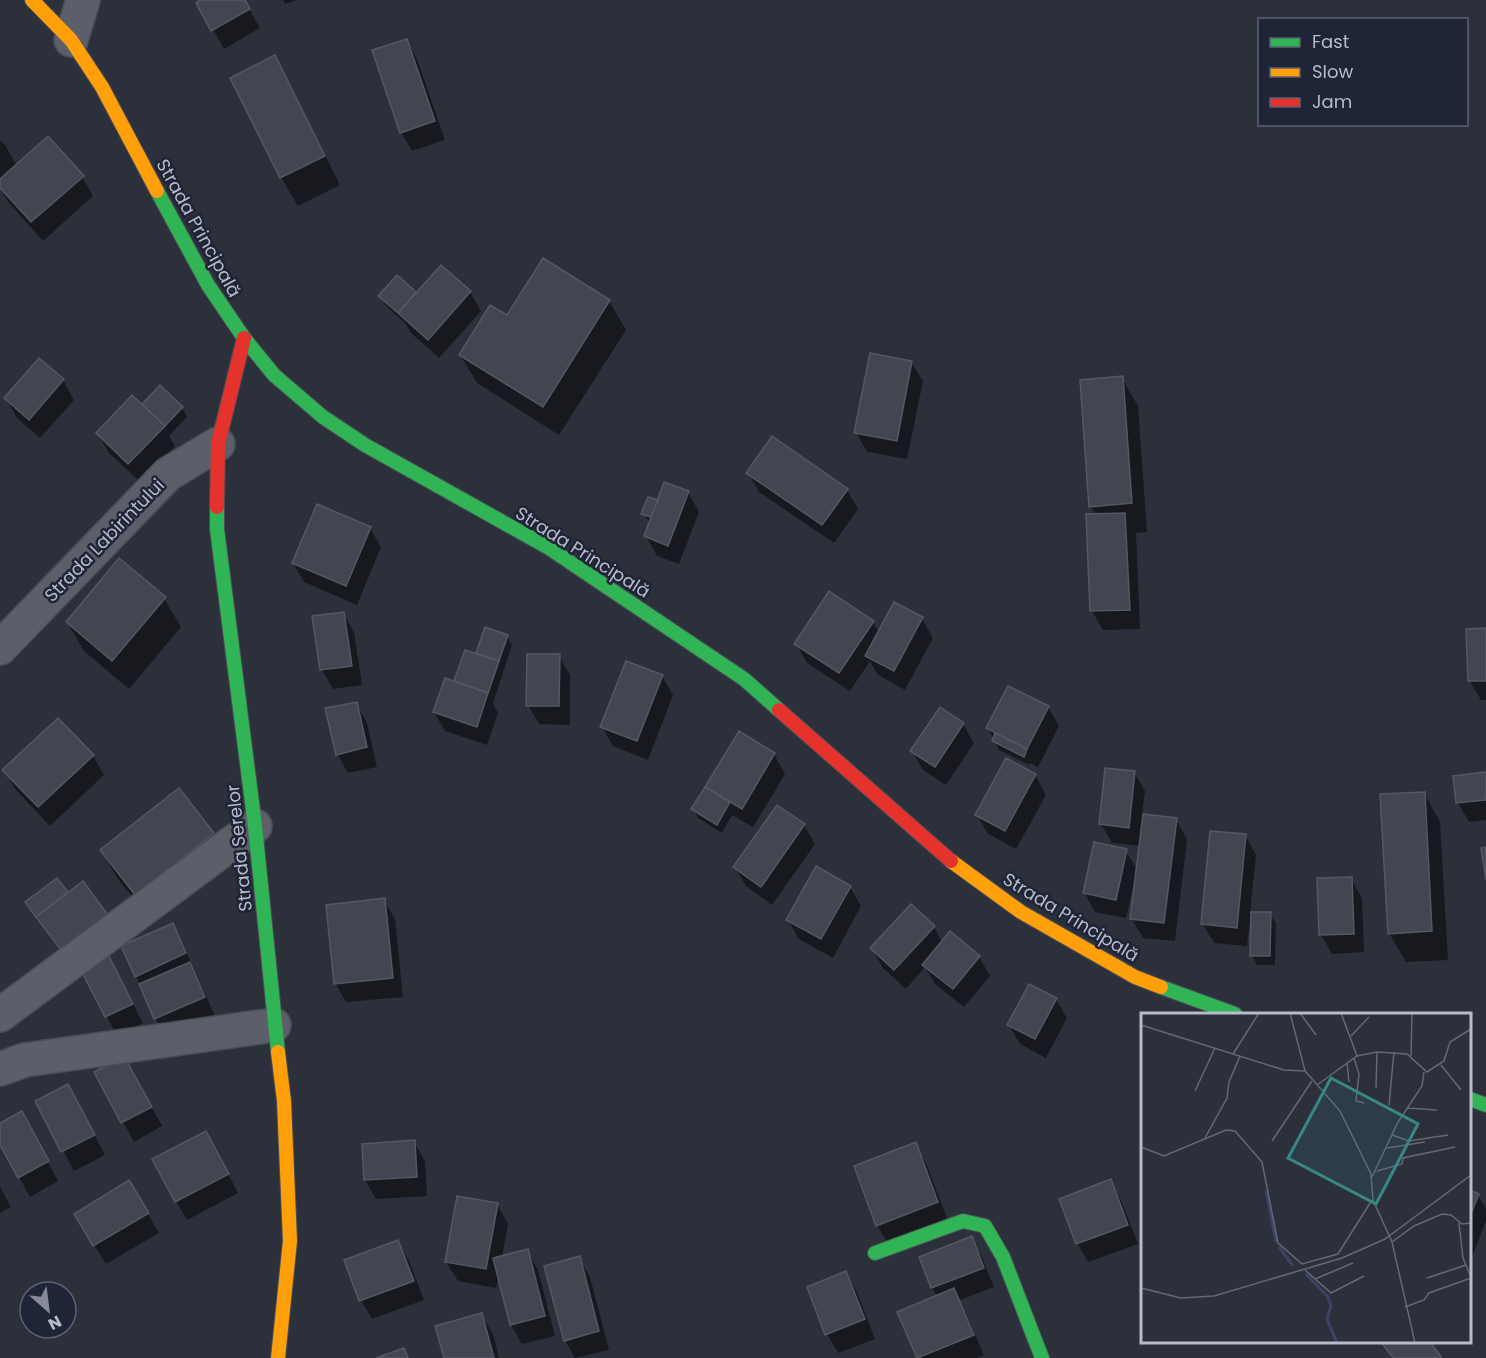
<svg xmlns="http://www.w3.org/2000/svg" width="1486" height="1358" font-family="Poppins,sans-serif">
<rect width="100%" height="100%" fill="#2c303b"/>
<g fill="#0007">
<path d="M203,0h41l16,28 -36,21 -26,-46z"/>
<path d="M283,0h14l-12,4z"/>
<path d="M406,40l11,19 28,81 -33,11 -11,-19z"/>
<path d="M274,57l17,29 49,99 -42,21 -17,-29z"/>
<path d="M0,141l5,4 12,21 65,11 11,19 -50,45 -34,-38 -9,-15z"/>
<path d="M544,260l65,41 17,29 -67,105 -82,-52 -17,-28 47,-38z"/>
<path d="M441,267l29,25 11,19 -42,47 -28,-25 -6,-10 -20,-18 -5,-9 17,-19 19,18z"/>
<path d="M911,362l12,19 -16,78 -40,-7 -11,-20z"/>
<path d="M1122,378l16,28 9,126 -11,1 4,96 -37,1 -11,-19 4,-96 -6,-9z"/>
<path d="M63,380l11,20 -34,38 -23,-20 -11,-20z"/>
<path d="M143,404l39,4 5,9 -18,19 6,10 -35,36 -31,-29 -11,-19 49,-24z"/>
<path d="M748,473l99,17 11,19 -24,34 -75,-51z"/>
<path d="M688,492l11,20 -20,52 -22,-8 -11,-20 4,-13 -7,-10 15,-11z"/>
<path d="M370,528l11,19 -24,58 -53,-23 -11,-19z"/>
<path d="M164,598l17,29 -52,62 -45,-38 -17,-29z"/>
<path d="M343,613l11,19 8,53 -29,4 -11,-19 -8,-53z"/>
<path d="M922,619l11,19 -28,52 -27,-15 -8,-14 -20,30 -43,-28 -11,-19 77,-22 6,11z"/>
<path d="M486,629l21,7 5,9 -19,58 5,10 -11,32 -42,-14 -11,-19 21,-29 11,-31 11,3z"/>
<path d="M1486,629v71h-5l-11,-19z"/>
<path d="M559,656l11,19v50l-31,-1 -11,-19z"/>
<path d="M662,676l11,19 -25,65 -35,-14 -11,-19z"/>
<path d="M356,703l11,20 10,44 -29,6 -11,-19z"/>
<path d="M1048,707l11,19 -21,41 -8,-4 -1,2 -30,-15 -11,-22z"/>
<path d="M963,724l11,19 -28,42 -23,-15 -11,-19z"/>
<path d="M774,754l11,20 -32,53 -21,-12 -10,18 -24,-15 -5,-9 15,-18 -2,-4z"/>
<path d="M93,756l11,19 -54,51 -35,-37 -11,-19z"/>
<path d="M1134,772l11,19 -3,25 34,4 11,19 -12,102 -32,-3 -11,-19 4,-35 -2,-1 -8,35 -31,-6 -11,-20 42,-41 12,20 3,-25 -29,-3 -11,-19z"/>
<path d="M1486,774v46l-17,2 -11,-19z"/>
<path d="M1035,775l11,20 -30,54 -28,-15 -11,-19z"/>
<path d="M1424,793l16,29 8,138 -42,2 -17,-29z"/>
<path d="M804,825l11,19 -43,61 -26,-19 -11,-19z"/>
<path d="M212,833l17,29 -77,60 -34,-43 -17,-29z"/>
<path d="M1245,835l11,20 -6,58 20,1 6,9 -1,42h-18l-5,-10v-36h-2l-3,27 -33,-3 -11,-19z"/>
<path d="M1351,879l11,19 2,54 -32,2 -11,-19z"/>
<path d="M57,880l11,15 5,73 -41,-57z"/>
<path d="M850,887l11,19 -28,52 -34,-19 -11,-19z"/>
<path d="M384,900l11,19 8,78 -57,5 -11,-19z"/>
<path d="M172,925l11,19 32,72 -49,21 -11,-19 -19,-42z"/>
<path d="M934,927l8,16 37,14 11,19 -26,31 -29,-23 -10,-17 -19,22 -23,-21 -11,-19z"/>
<path d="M109,958l34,65 -26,13 -34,-66z"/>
<path d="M1056,999l11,19 -21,40 -26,-14 -11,-19z"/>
<path d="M96,1073l39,4 27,49 -28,16z"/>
<path d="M37,1101l42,4 26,50 -31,16z"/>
<path d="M0,1125l32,8 26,48 -28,16 -30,-55z"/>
<path d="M414,1142l11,19 2,35 -51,3 -11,-19z"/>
<path d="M915,1144l11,19 22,58 -60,23 -11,-19z"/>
<path d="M217,1152l21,41 -51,27 -11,-19z"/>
<path d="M1110,1181l11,19 17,44 -50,18 -11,-19z"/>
<path d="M0,1187l11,20 -11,6z"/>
<path d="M1470,1192l8,3 8,14v12l-14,36 -2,-1z"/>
<path d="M497,1204l11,20 -6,33 25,-6 11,19 17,66 -33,8 -11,-19 -12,-51 -3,14 -38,-7 -12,-19z"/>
<path d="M148,1214l11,19 -53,31 -19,-30z"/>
<path d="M971,1238l11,19 12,30 -34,13 24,55 -7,3h-59l-19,-46 38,-16 -5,-8z"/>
<path d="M398,1242l11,19 15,39 -52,19 -11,-19z"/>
<path d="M579,1258l11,19 19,73 -34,8 -10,-18z"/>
<path d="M846,1273l11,19 18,47 -37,14 -11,-19z"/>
<path d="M482,1315l11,19 6,24h-54z"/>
<path d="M1381,1342h47l12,16h-48z"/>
</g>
<g fill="#424650" stroke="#545863" stroke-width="1.5">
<path d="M200,0h45l5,9 -39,22 -15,-28z"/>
<path d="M407,39l28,82 -35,12 -28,-83z"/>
<path d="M275,55l50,101 -45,22 -50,-100z"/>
<path d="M48,136l36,40 -53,46 -31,-34v-9z"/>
<path d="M543,258l67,42 -67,107 -84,-52 31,-50 17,10z"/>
<path d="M441,265l30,26 -43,49 -30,-27z"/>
<path d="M397,275l19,17 -18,21 -20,-17z"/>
<path d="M870,353l42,8 -15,80 -43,-8z"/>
<path d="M39,358l25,21 -35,41 -25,-22z"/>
<path d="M1123,376l9,127 -43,4 -9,-127z"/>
<path d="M160,385l23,22 -18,19 -23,-22z"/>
<path d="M132,395l33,31 -37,38 -32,-31z"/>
<path d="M772,436l76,53 -26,36 -76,-52z"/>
<path d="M664,482l25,9 -21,55 -24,-10z"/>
<path d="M648,497l10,3 -7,17 -10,-3z"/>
<path d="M317,504l54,23 -25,59 -54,-23z"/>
<path d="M1125,513l5,97 -40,1 -4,-97z"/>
<path d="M119,558l47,39 -54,64 -46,-39z"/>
<path d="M829,591l45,30 -35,52 -45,-29z"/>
<path d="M894,602l29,15 -29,54 -29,-15z"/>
<path d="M344,612l8,54 -32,4 -8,-54z"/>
<path d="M485,627l23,8 -9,26 -23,-8z"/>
<path d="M1486,628v53h-18l-2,-52z"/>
<path d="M465,650l34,11 -11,32 -34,-12z"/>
<path d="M527,654h33l-1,52h-33z"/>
<path d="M626,661l37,14 -26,66 -37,-14z"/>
<path d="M445,678l43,15 -11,34 -44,-15z"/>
<path d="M1008,686l41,20 -22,43 -41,-21z"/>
<path d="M357,702l10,45 -31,8 -11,-47z"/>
<path d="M940,707l24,16 -29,44 -25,-16z"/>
<path d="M58,718l36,37 -56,52 -36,-37z"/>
<path d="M739,731l36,22 -33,56 -37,-22z"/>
<path d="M995,733l32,16 -3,8 -32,-16z"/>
<path d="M1006,758l30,16 -31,57 -30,-16z"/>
<path d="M1105,768l30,3 -6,57 -30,-4z"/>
<path d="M1486,772v28l-30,3 -3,-27z"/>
<path d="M705,787l25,15 -13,23 -26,-16z"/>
<path d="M179,788l35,45 -79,62 -35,-45z"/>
<path d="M1425,792l7,139 -44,3 -8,-140z"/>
<path d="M777,805l28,19 -44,63 -28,-20z"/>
<path d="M1143,814l34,4 -13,105 -34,-4z"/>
<path d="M1210,831l36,3 -9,94 -36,-4z"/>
<path d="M1094,842l33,7 -11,51 -33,-7z"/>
<path d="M1486,847v33l-5,-32z"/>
<path d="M816,866l35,20 -30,53 -35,-19z"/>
<path d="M1352,877l2,57 -35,1 -2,-57z"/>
<path d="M57,878l11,14 -32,25 -11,-15z"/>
<path d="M83,881l25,34 -47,35 -25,-33z"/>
<path d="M385,898l8,80 -59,6 -8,-79z"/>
<path d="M911,904l24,22 -41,44 -24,-22z"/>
<path d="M1251,912h20l-1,44h-20z"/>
<path d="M173,923l13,30 -51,24 -14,-31z"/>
<path d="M950,931l30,25 -27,33 -31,-24z"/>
<path d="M109,956l24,48 -28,13 -24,-47z"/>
<path d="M190,962l15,35 -51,22 -15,-35z"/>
<path d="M1029,984l28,14 -22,41 -28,-14z"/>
<path d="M124,1056l28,51 -31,16 -27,-51z"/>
<path d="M68,1084l27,51 -34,17 -26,-51z"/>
<path d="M22,1111l27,50 -31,17 -18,-33v-22z"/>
<path d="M206,1131l23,43 -54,28 -23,-43z"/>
<path d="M415,1140l2,37 -53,3 -2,-36z"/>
<path d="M916,1142l22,60 -62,24 -22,-60z"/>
<path d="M1111,1179l17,46 -52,19 -17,-45z"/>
<path d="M129,1180l20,33 -56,33 -19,-32z"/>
<path d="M1470,1190l9,4 -9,22z"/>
<path d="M457,1196l41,7 -12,66 -41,-7z"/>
<path d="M972,1236l12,32 -53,20 -12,-31z"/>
<path d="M398,1240l16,41 -55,20 -15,-41z"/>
<path d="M528,1249l17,67 -35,9 -17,-67z"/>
<path d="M580,1256l19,75 -35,10 -20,-75z"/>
<path d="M846,1271l19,48 -40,16 -18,-48z"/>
<path d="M954,1288l20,47 -57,23 -20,-46z"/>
<path d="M482,1313l12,45h-50l-9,-32z"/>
<path d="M1381,1342h49l12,16h-49z"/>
<path d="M404,1348l4,10h-32z"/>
</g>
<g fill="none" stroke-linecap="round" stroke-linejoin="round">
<defs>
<g id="street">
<path d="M71,40l12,-40"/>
<path d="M0,648l168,-174 50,-30"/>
<path d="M0,1015l255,-189"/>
<path d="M0,1069l25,-9 249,-35"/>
</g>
<g id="fast">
<path d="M157,191l51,94 36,53 30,37 49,42 42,28 184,103 195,131 35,31"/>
<path d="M217,507v22l38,297 23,226"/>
<path d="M1161,987l74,27"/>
<path d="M1470,1099l16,6"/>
<path d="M875,1253l88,-32 22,5 18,31 39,101"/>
</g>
<g id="slow">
<path d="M32,0l39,40 31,47 55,104"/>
<path d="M951,861l70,51 114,65 26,10"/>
<path d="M278,1052l6,49 6,140 -12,117"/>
</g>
<g id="jam">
<path d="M217,507l1,-63 26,-106"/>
<path d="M779,710l172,151"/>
</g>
</defs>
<use href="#street" stroke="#4a4d55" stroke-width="36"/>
<use href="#fast" stroke="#4a4d55" stroke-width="16"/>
<use href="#slow" stroke="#4a4d55" stroke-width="16"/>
<use href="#jam" stroke="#4a4d55" stroke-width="16"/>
<use href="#street" stroke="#5c5f69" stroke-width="33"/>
<use href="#fast" stroke="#30b455" stroke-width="14"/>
<use href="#slow" stroke="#ff9f0a" stroke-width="14"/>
<use href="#jam" stroke="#e5322d" stroke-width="14"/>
</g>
<g text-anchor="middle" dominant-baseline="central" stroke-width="5" stroke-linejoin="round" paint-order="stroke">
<g font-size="18" fill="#b7bbcb" stroke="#1f2436">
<text transform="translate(199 228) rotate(61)">Strada Principală</text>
<text transform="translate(104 540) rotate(-46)">Strada Labirintului</text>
<text transform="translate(583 552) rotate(32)">Strada Principală</text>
<text transform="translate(239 848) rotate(-96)">Strada Serelor</text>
<text transform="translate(1071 917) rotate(31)">Strada Principală</text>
</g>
</g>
<g transform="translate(1141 1013)">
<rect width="330" height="330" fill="#2c303b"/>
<path fill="none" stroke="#3b4465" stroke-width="3" d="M125,178l10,51M138,234l14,19M165,261l22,23 3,9 -4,13 10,24"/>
<path fill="none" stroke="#646875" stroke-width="1.5" d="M149,0l15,58 35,40 31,63 2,26 19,42 23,101M159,0l16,22M200,0l16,43M0,12l143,45 21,1M210,23l18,-19M92,41l26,-41M270,43l1,-43M213,45l5,16 -3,27 8,2M206,50l2,19M300,52l20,25M176,72l40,-29 20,-4 30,2 20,18 17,-11 6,-19 21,-13M235,75l1,-36M54,78l20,-43M248,92l5,-53M266,95l30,2M251,122l17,6 39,-6M64,125l22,-40 2,-16 11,-26M131,128l40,-60M0,134l23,9 62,-26 9,1 27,31 16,81 24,21 36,-10 34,-54M246,135l38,-6M236,158l25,-7 1,-6 52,-11M231,164l26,-55 24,-36 2,-14M318,210l4,35 8,19M251,229l22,-16 28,-12 9,1 11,9 9,-1M164,257l26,23 33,-17M286,265l39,-13M174,266l38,-16M0,275l40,10 33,-2 128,-38 43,-19 86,-64M264,294l19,-7 5,-7 42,-15"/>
<path fill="#398785" fill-opacity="0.15" stroke="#398785" stroke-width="3" d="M190,65l87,46 -42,80 -88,-46z"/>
<rect width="330" height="330" fill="none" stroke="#b7bbcb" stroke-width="3"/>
</g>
<rect x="1258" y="18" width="210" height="108" fill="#1f2436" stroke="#5c6072" stroke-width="1.5"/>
<rect x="1270" y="38" width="30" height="9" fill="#30b455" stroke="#5c6072" stroke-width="1.5"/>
<text x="1312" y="48" font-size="18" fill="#b7bbcb">Fast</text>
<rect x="1270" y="68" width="30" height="9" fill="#ff9f0a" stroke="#5c6072" stroke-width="1.5"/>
<text x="1312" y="78" font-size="18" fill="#b7bbcb">Slow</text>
<rect x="1270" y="98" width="30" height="9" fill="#e5322d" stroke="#5c6072" stroke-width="1.5"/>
<text x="1312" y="108" font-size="18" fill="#b7bbcb">Jam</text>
<g transform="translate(48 1310) rotate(152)"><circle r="28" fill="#1f2436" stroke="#5c6072" stroke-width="1.5"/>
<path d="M0-4.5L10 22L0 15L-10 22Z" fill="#868a99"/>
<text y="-9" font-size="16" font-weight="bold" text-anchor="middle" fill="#b7bbcb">N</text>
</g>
</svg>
